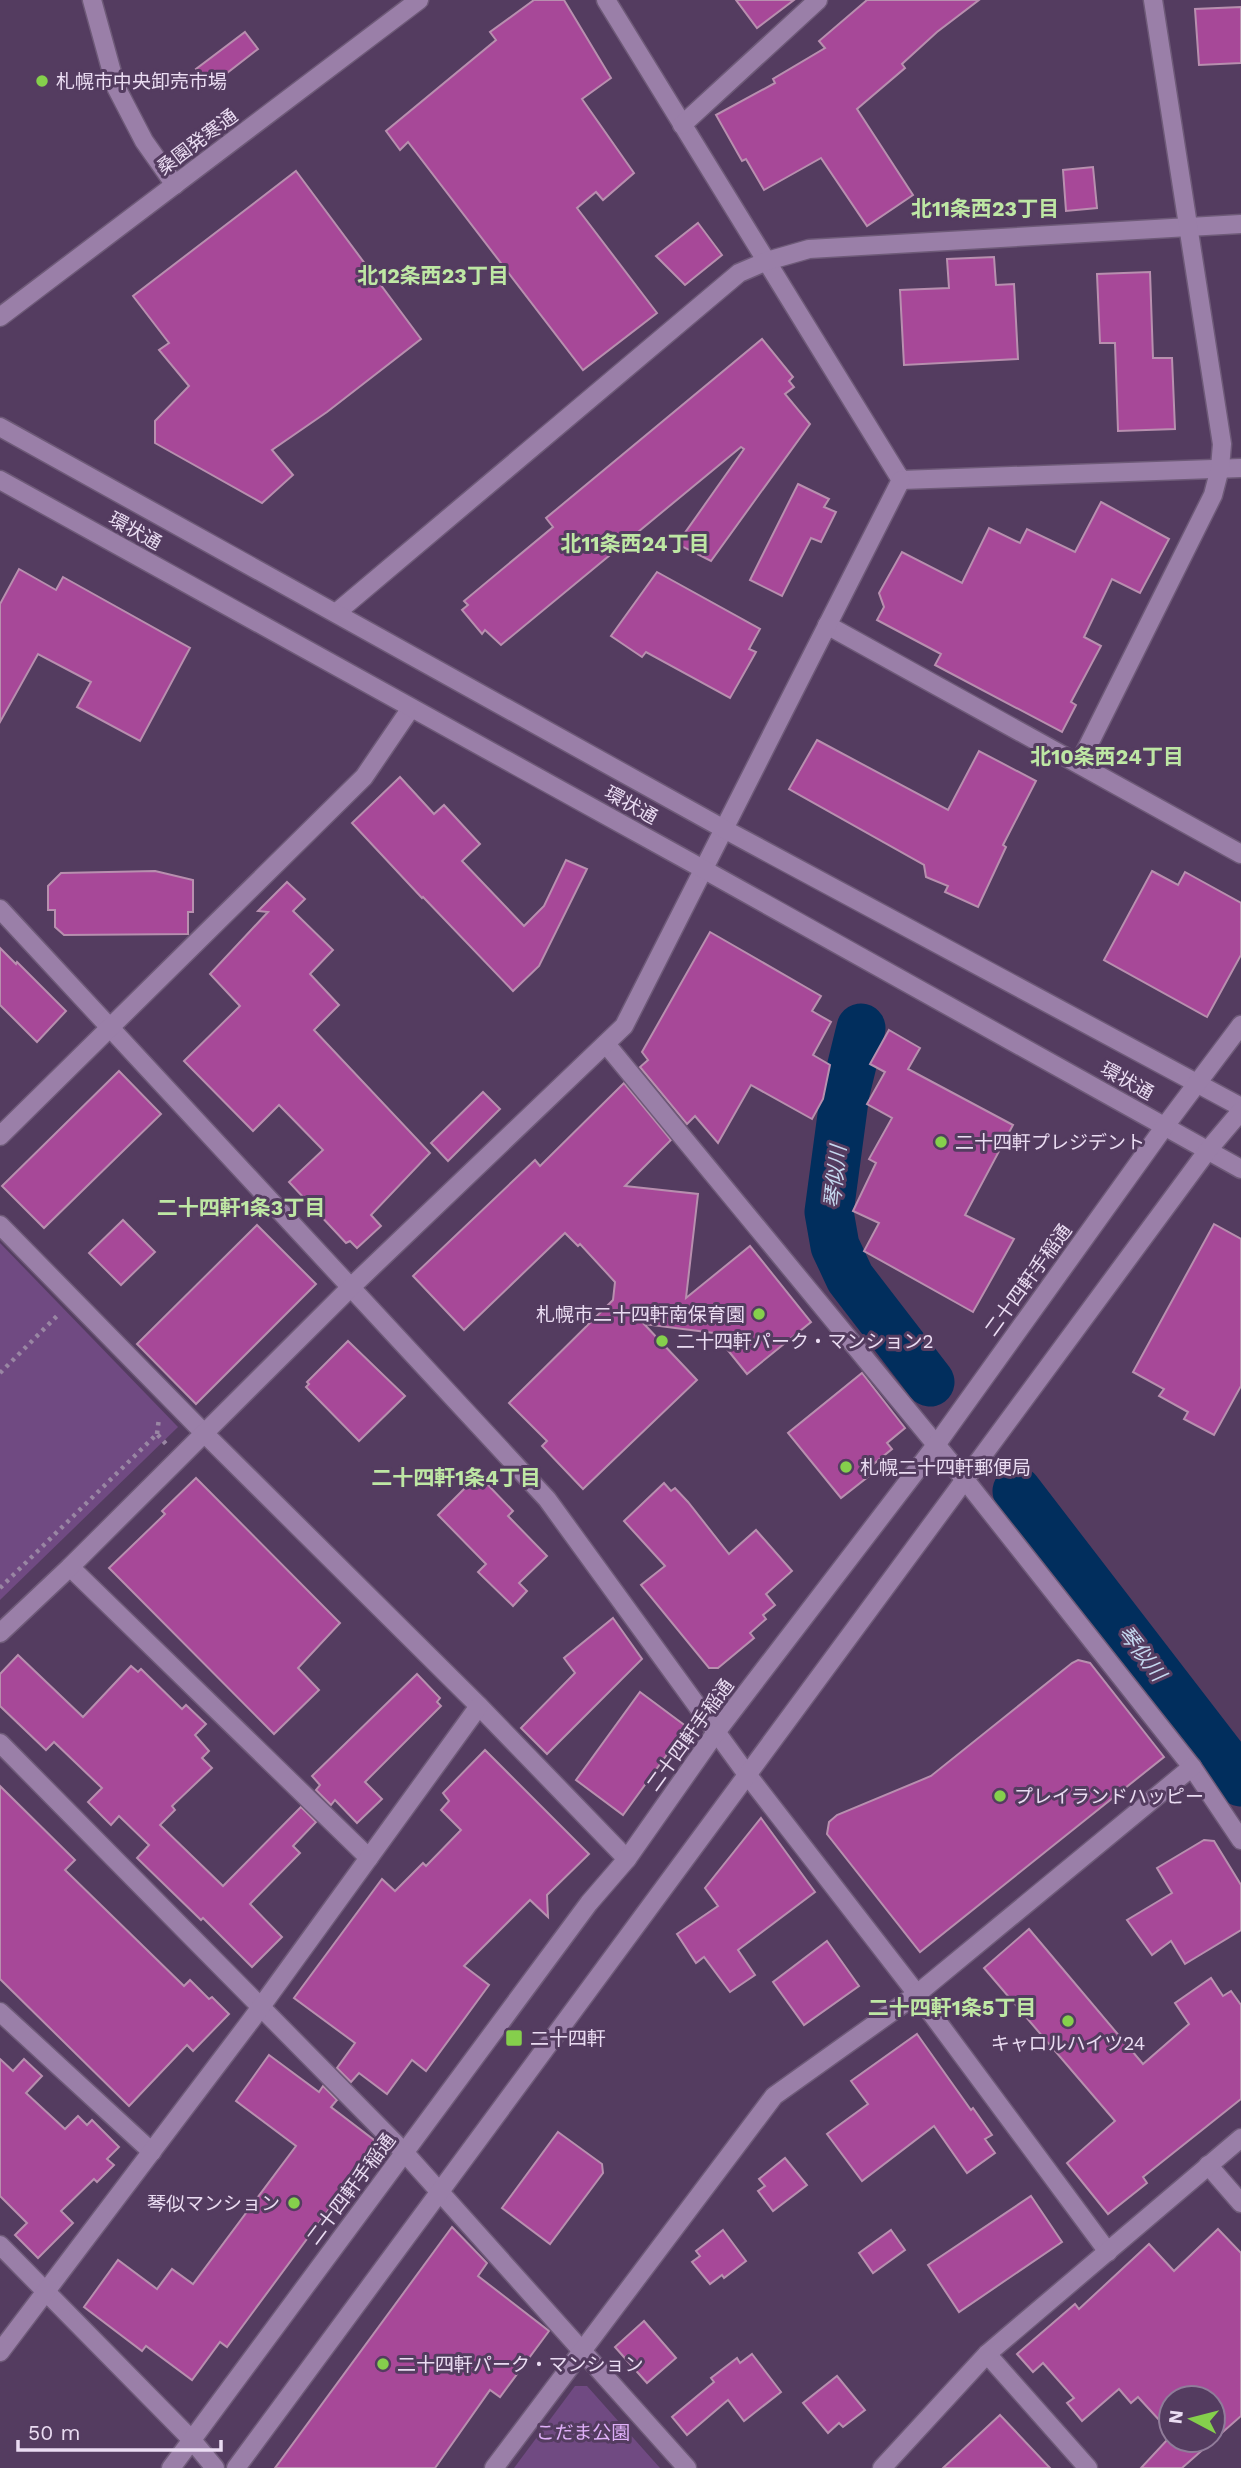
<svg xmlns="http://www.w3.org/2000/svg" width="1241" height="2468" font-family="'Work Sans','Noto Sans JP',sans-serif">
<rect width="100%" height="100%" fill="#543c60"/>
<g fill="#704a82">
<path d="M0,1243l178,184 -178,173z"/>
<path d="M575,2386h12l73,82h-146z"/>
</g>
<g fill="none" stroke-linecap="round" stroke-linejoin="round">
<g stroke="#012e5d" stroke-width="49">
<path d="M861,1028l-16,65 -16,119 6,34 15,32 80,104"/>
<path d="M1017,1491l224,291"/>
</g>
</g>
<g fill="#a74898" stroke="#b88faf" stroke-width="2">
<path d="M534,0h30l47,78 -29,21 52,74 -31,27 -7,-8 -19,16 80,105 -74,57 -175,-228 -8,8 -14,-19 110,-91 -6,-8z"/>
<path d="M736,0h58l-37,28z"/>
<path d="M867,0h112l-42,32 -35,32 3,4 -48,41 56,86 -46,31 -46,-68 -57,32 -18,-31 -4,2 -26,-46 59,-32 -2,-4 52,-31 -6,-7z"/>
<path d="M1241,7v56l-42,2 -4,-56z"/>
<path d="M245,32l13,17 -49,38 -13,-18z"/>
<path d="M1093,167l4,41 -31,3 -3,-41z"/>
<path d="M296,171l125,168 -94,73 -55,38 21,25 -31,28 -107,-60v-22l34,-35 -30,-36 10,-7 -36,-47z"/>
<path d="M698,223l24,32 -37,30 -29,-29z"/>
<path d="M994,257l2,28 18,-1 4,75 -114,6 -4,-75 49,-2 -2,-29z"/>
<path d="M1150,272l3,86h19l3,71 -57,2 -3,-88h-15l-3,-69z"/>
<path d="M762,339l31,38 -4,4 5,6 -9,7 25,30 -99,137 -34,-17 67,-95 -3,-2 -240,198 -16,-15 -3,4 -20,-24 6,-5 -4,-4 89,-74 -7,-9z"/>
<path d="M798,484l31,15 -5,8 12,5 -15,30 -10,-4 -29,58 -32,-16z"/>
<path d="M1101,502l68,37 -29,54 -28,-14 -28,58 17,9 -30,56 5,3 -14,27 -127,-67 6,-11 -64,-34 7,-13 -5,-14 23,-41 60,31 27,-55 31,15 7,-14 48,23z"/>
<path d="M19,569l37,21 7,-13 127,71 -50,93 -63,-34 14,-25 -53,-28 -38,68v-118z"/>
<path d="M657,572l103,57 -11,20 7,3 -26,46 -84,-46 -4,5 -31,-21z"/>
<path d="M817,740l131,70 31,-59 57,30 -33,64 3,2 -28,60 -33,-15 3,-6 -22,-9 -2,-12 -135,-76z"/>
<path d="M400,777l34,37 10,-9 36,39 -18,17 62,65 20,-20 22,-46 21,9 -48,97 -26,25 -90,-94 -1,1 -70,-75z"/>
<path d="M155,871l38,9v32h-5v22l-124,1 -9,-8v-17h-7v-24l13,-13z"/>
<path d="M1152,871l26,14 7,-13 56,31v52l-34,62 -103,-57z"/>
<path d="M287,882l18,17 -12,12 40,39 -23,24 29,31 -25,25 116,123 -59,62 10,11 -24,22 -7,-7 -4,2 -57,-61 34,-32 -44,-45 -26,26 -69,-70 56,-55 -30,-32 58,-62 -10,-1z"/>
<path d="M710,932l111,64 -9,15 19,11 -18,33 17,10 -7,34 -11,20 -61,-34 -33,58 -23,-27 -8,8 -47,-57 8,-7 -6,-8z"/>
<path d="M0,948l16,16 1,-2 49,49 -29,31 -37,-37z"/>
<path d="M889,1030l31,18 -12,21 105,56 -48,90 49,24 -41,73 -109,-61 15,-28 -26,-12 23,-48 -7,-4 23,-41 -25,-14 18,-32 -15,-8z"/>
<path d="M119,1071l42,43 -117,114 -42,-42z"/>
<path d="M624,1083l47,57 -46,46 73,8 -12,104 64,-52 61,76 -64,52 -33,-41 -70,-9 53,56 -114,109 -41,-43 5,-5 -38,-38 104,-103 2,-18 -35,-38 -2,2 -13,-13 -101,97 -51,-54 122,-116 5,6z"/>
<path d="M483,1092l17,17 -52,52 -17,-18z"/>
<path d="M123,1220l32,32 -34,33 -32,-32z"/>
<path d="M1214,1224l27,15v147l-27,49 -30,-16 4,-7 -29,-16 5,-7 -31,-17z"/>
<path d="M257,1225l59,59 -120,120 -59,-60z"/>
<path d="M348,1341l57,55 -46,45 -53,-54 3,-3 -2,-2z"/>
<path d="M862,1373l43,55 -18,15 5,6 -27,22 4,5 -28,22 -53,-65z"/>
<path d="M196,1478l144,145 -42,45 21,22 -45,44 -165,-166 56,-54 -3,-3z"/>
<path d="M475,1478l9,9 3,-3 26,27 -5,5 39,40 -28,27 8,8 -14,15 -35,-34 8,-8 -48,-49z"/>
<path d="M664,1483l7,8 4,-3 13,14 41,52 27,-24 36,41 -26,23 9,11 -12,10 3,4 -16,14 4,5 -36,30h-9l-68,-83 24,-19 -41,-45z"/>
<path d="M613,1618l29,41 -95,95 -26,-26 54,-55 -11,-15z"/>
<path d="M18,1655l65,62 48,-51 7,6 3,-3 41,40 4,-4 20,19 -11,11 14,16 -7,7 10,10 -40,38 3,4 -15,15 63,61 78,-79 15,15 -23,24 7,7 -50,51 32,33 -30,30 -49,-49 -2,2 -64,-62 12,-13 -30,-29 -8,9 -23,-23 14,-14 -48,-46 -8,8 -46,-44v-32z"/>
<path d="M1078,1660l12,3 74,94 -244,195 -93,-118 2,-12 8,-7 94,-39 141,-113z"/>
<path d="M417,1674l23,24 -3,4 4,4 -76,76 17,17 -25,24 -22,-23 -4,5 -15,-15 4,-5 -8,-9z"/>
<path d="M640,1692l47,35 -64,88 -47,-35z"/>
<path d="M485,1750l104,104 -42,41 1,22 -18,-17 -66,66 25,19 -63,86 -14,-11 -25,34 -28,-21 -8,9 -14,-14 18,-25 -61,-45 88,-119 13,12 28,-28 3,3 35,-36 -20,-20 8,-9 -6,-8z"/>
<path d="M0,1786l75,74 -10,10 119,116 6,-6 19,19 3,-2 17,17 -36,37 -6,-6 -58,61 -129,-127z"/>
<path d="M761,1818l54,74 -77,58 17,25 -25,17 -26,-35 -8,6 -19,-29 41,-28 -13,-18z"/>
<path d="M1204,1840l10,1 27,44v45l-56,34 -14,-23 -19,14 -25,-35 45,-27 -15,-25z"/>
<path d="M1029,1929l114,135 46,-40 -14,-21 36,-25 12,18 8,-5 10,14v94l-98,78 4,6 -39,31 -41,-51 48,-42 -131,-153z"/>
<path d="M827,1941l32,45 -55,39 -31,-43z"/>
<path d="M917,2034l54,76 2,-2 19,27 -7,4 10,14 -28,20 -33,-47 -72,55 -35,-47 41,-30 -17,-23z"/>
<path d="M269,2055l50,37 4,-6 14,14 -6,7 47,36 -151,204 -7,-5 -28,38 -46,-34 -4,5 -58,-44 34,-47 39,29 15,-20 21,15 103,-138 -60,-45z"/>
<path d="M0,2059l13,12 11,-12 18,17 -16,17 39,36 13,-13 9,9 5,-5 27,27 -12,12 7,6 -17,17 -3,-3 -33,32 12,12 -35,35 -23,-23 12,-12 -27,-27z"/>
<path d="M558,2132l44,32 1,9 -53,71 -48,-36z"/>
<path d="M785,2158l22,27 -34,26 -15,-20 7,-5 -6,-7z"/>
<path d="M1031,2196l31,46 -103,70 -31,-47z"/>
<path d="M452,2227l35,36 -9,13 71,55 -49,66 -10,-7 -55,78h-160z"/>
<path d="M1218,2229l23,24v163l-59,52h-41l26,-28h46v-42h-42v35l-33,-36 -7,6 -12,-14 -37,32 -15,-18 7,-5 -31,-35 -10,9 -16,-18 58,-50 4,5 70,-65 25,27z"/>
<path d="M723,2230l23,31 -22,17 -2,-3 -12,9 -18,-22 8,-6 -4,-5z"/>
<path d="M891,2230l14,20 -32,23 -14,-20z"/>
<path d="M644,2321l32,37 -29,25 -32,-36z"/>
<path d="M752,2354l29,38 -37,29 -16,-21 -41,35 -15,-18 42,-35 -3,-4 26,-20 3,5z"/>
<path d="M837,2376l28,34 -22,17 -4,-4 -11,10 -25,-30z"/>
<path d="M1000,2415l50,53h-107z"/>
</g>
<g fill="none" stroke-linecap="round" stroke-linejoin="round">
<defs>
<g id="minor">
<path d="M92,0l24,87 28,54 31,44"/>
<path d="M606,0l295,480 340,-12"/>
<path d="M682,125l136,-125"/>
<path d="M336,613l403,-340 28,-12 42,-12 432,-25"/>
<path d="M827,625l414,229"/>
<path d="M1079,764l134,-269 7,-27 2,-24 -69,-444"/>
<path d="M0,909l547,590 199,274 171,221 191,258"/>
<path d="M606,1044l360,437 226,286 49,73"/>
<path d="M0,1136l364,-359 47,-69"/>
<path d="M0,1225l204,208 275,273 148,153"/>
<path d="M70,1567l299,291"/>
<path d="M0,1633l70,-66 280,-279 274,-262 277,-546"/>
<path d="M0,1743l404,409 283,316"/>
<path d="M0,2012l152,140"/>
<path d="M1208,2165l33,38"/>
<path d="M0,2245l191,194 24,29"/>
<path d="M0,2352l252,-333 227,-313"/>
<path d="M987,2354l101,114"/>
<path d="M494,2468l280,-372 143,-102 275,-227"/>
<path d="M882,2468l105,-114 254,-216"/>
</g>
<g id="tertiary">
<path d="M0,317l419,-317"/>
<path d="M0,427l724,402 517,278"/>
<path d="M0,480l703,389 538,300"/>
<path d="M171,2468l418,-565 38,-44 90,-128 219,-286 229,-319 76,-101"/>
<path d="M236,2468l972,-1318 33,-39"/>
</g>
</defs>
<use href="#minor" stroke="#6e5a78" stroke-width="21"/>
<use href="#tertiary" stroke="#6e5a78" stroke-width="21"/>
<g stroke="#9986a3" stroke-width="4.5" stroke-dasharray="3.5 5" stroke-linecap="butt">
<path d="M0,1373l59,-59"/>
<path d="M157,1434l2,-16"/>
<path d="M0,1588l157,-154 9,10"/>
</g>
<use href="#minor" stroke="#9a7fa8" stroke-width="18"/>
<use href="#tertiary" stroke="#9a7fa8" stroke-width="18"/>
</g>
<g fill="#85cf4c" stroke="#543c60" stroke-width="2.5">
<circle cx="42" cy="81" r="7"/>
<circle cx="941" cy="1142" r="7"/>
<circle cx="759" cy="1314" r="7"/>
<circle cx="662" cy="1341" r="7"/>
<circle cx="846" cy="1467" r="7"/>
<circle cx="1000" cy="1796" r="7"/>
<circle cx="1068" cy="2021" r="7"/>
<rect x="505" y="2029" width="18" height="18" rx="3.5"/>
<circle cx="294" cy="2203" r="7"/>
<circle cx="383" cy="2364" r="7"/>
</g>
<g text-anchor="middle" dominant-baseline="central" stroke-width="6" stroke-linejoin="round" paint-order="stroke">
<g font-size="19" fill="#eadcf2" stroke="#543c60" text-anchor="start">
<text x="56" y="81">札幌市中央卸売市場</text>
<text x="955" y="1142">二十四軒プレジデント</text>
<text x="745" y="1314" text-anchor="end">札幌市二十四軒南保育園</text>
<text x="676" y="1341">二十四軒パーク・マンション2</text>
<text x="860" y="1467">札幌二十四軒郵便局</text>
<text x="1014" y="1796">プレイランドハッピー</text>
<text x="530" y="2038">二十四軒</text>
<text x="1068" y="2043" text-anchor="middle">キャロルハイツ24</text>
<text x="280" y="2203" text-anchor="end">琴似マンション</text>
<text x="397" y="2364">二十四軒パーク・マンション</text>
</g>
<g font-size="19" fill="#eadcf2" stroke="#543c60">
<text transform="translate(197 142) rotate(-37)">桑園発寒通</text>
<text transform="translate(135 531) rotate(29)">環状通</text>
<text transform="translate(631 805) rotate(29)">環状通</text>
<text transform="translate(1127 1081) rotate(29)">環状通</text>
<text transform="translate(1028 1280) rotate(-54)">二十四軒手稲通</text>
<text transform="translate(690 1735) rotate(-54)">二十四軒手稲通</text>
<text transform="translate(351 2189) rotate(-53)">二十四軒手稲通</text>
</g>
<g font-size="19" fill="#dfaff8" stroke="#543c60">
<text x="583" y="2432">こだま公園</text>
</g>
<g font-size="21" font-weight="bold" fill="#bee7a4" stroke="#543c60">
<text x="985" y="208">北11条西23丁目</text>
<text x="433" y="275">北12条西23丁目</text>
<text x="635" y="543">北11条西24丁目</text>
<text x="1107" y="756">北10条西24丁目</text>
<text x="241" y="1207">二十四軒1条3丁目</text>
<text x="456" y="1477">二十四軒1条4丁目</text>
<text x="952" y="2007">二十四軒1条5丁目</text>
</g>
<g font-size="21" font-style="italic" fill="#c5d8ef" stroke="#543c60">
<text transform="translate(835 1177) rotate(-84)">琴似川</text>
<text transform="translate(1142 1653) rotate(52)">琴似川</text>
</g>
</g>
<g transform="translate(1192 2419) rotate(277)"><circle r="33" fill="#543c60" stroke="#907c9a" stroke-width="2"/>
<path d="M0-5L12 26L0 18L-12 26Z" fill="#85cf4c"/>
<text y="-10" font-size="19" font-weight="bold" text-anchor="middle" fill="#eadcf2">N</text>
</g>
<path d="M18 2440v10h203v-10" fill="none" stroke="#eadcf2" stroke-width="3.5"/>
<text x="28" y="2440" font-size="21" fill="#eadcf2" stroke="#543c60" stroke-width="5" paint-order="stroke">50 m</text>
</svg>
